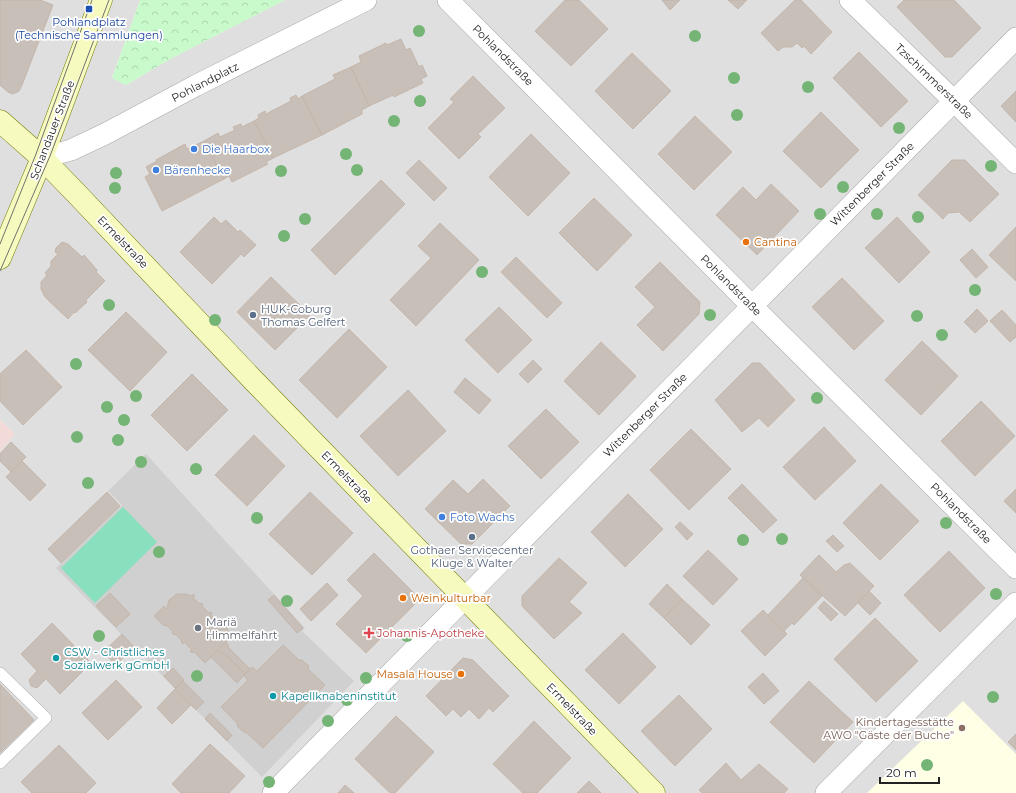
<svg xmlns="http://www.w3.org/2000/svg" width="1016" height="793" font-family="Montserrat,sans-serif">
<defs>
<pattern id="park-crowns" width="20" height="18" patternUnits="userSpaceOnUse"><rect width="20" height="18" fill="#c8facc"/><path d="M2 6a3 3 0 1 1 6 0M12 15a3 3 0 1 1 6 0" fill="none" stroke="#acd6af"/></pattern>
</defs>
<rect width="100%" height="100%" fill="#f2efe9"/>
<path fill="#e0dfdf" d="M0,0h140l-28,77 14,8 46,-27 113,-58h731v793h-1016v-342l15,-17 -15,-14z"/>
<path fill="#f2dad9" d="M0,420l15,14 -15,17z"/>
<path fill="#ffffe5" d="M963,701l53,53v39h-149z"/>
<path fill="#d0d0d0" d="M146,454l159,174 -3,3 52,50 -92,96 -206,-209 66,-63 -14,-14z"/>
<path fill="url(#park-crowns)" d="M140,0h145l-113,58 -46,27 -14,-7z"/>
<path fill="#88e0be" d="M123,507l34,35 -62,61 -34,-35z"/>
<g fill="#c7bfb8" stroke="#c4b6ab">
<path d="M0,0h40l13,5 -31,80 -3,6 -6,3 -5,-2 -8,-7z"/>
<path d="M565,0h14l29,29 -37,37 -36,-35z"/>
<path d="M662,0h18l-10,10z"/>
<path d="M728,0h19l-9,9z"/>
<path d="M795,0h6l31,32 -21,22 -7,-8 -2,2 -5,-5 -5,4h-9l-5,4 -17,-18z"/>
<path d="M904,0h50l27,28 -29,29h-7l-48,-50z"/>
<path d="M401,39l5,11 4,-2 9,19 3,-2 5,11 -6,3 2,4 -29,14 -1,-2 -24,11 -18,-39 10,-5 -2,-6 27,-13 1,2z"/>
<path d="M859,52l49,49 -27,26 -48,-49z"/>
<path d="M632,53l39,38 -38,38 -38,-38z"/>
<path d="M351,67l18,39 -7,4v4l-40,21 -20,-39 33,-17 -2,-4z"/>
<path d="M473,76l32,32 -27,26 3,3 -22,22 -31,-31 26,-26 -4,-3z"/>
<path d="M1016,91v31l-15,-16z"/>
<path d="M296,95l2,4 4,-3 20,39 -49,23 -19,-37 5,-3 -1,-3 7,-4 1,3 25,-13 -1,-3z"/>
<path d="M821,112l38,38 -38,38 -38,-37z"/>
<path d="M695,116l37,36 -38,38 -36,-36z"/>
<path d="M254,121l19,37 -7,4 2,2 -36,18 -3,-6 -5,3 -20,-38 14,-8 2,4 15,-7 -2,-3 8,-3 1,3z"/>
<path d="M531,134l39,39 -42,43 -39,-39z"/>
<path d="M204,141l20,38 -62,32 -17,-34 5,-3 -4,-7 11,-6 -1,-1 29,-16 2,5z"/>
<path d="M419,160l28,28 -13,13 -28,-28z"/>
<path d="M952,160h13l34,34 -29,28 -11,-10 -11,1 -5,6 -25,-24z"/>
<path d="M381,180l24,24 -70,71 -24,-25z"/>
<path d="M771,184l28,27 -42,44 -41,-40 27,-28 13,13z"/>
<path d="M594,198l38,37 -35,36 -38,-38z"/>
<path d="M214,217l7,7 5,-4 12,12 2,-2 16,15 -12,12 -3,-3 -29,30 -32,-32z"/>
<path d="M897,217l33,35 -31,31 -34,-35z"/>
<path d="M440,223l39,37 -63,66 -26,-26 41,-42 -13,-12z"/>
<path d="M1016,227v54l-27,-26z"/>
<path d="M62,242l6,2 14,13 2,-2 13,15 -1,2 9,9 -19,19 1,2 -12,11 -1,-1 -6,7 -23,-22 -4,-8v-7l6,-7 -2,-2 6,-7v-5l7,-7 -3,-2 1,-4z"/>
<path d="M972,249l16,18 -12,11 -16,-18z"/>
<path d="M516,257l46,46 -15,15 -46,-46z"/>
<path d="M660,262l40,40 -1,12 -36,37 -26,-26 18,-18 -20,-20z"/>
<path d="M271,277l39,38 -35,35 -38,-38z"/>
<path d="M842,278l42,43 -30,29 -42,-43z"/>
<path d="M499,307l33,33 -34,33 -33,-33z"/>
<path d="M977,309l11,12 -13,12 -11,-11z"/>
<path d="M1002,310l14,15v12l-6,5 -20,-21z"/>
<path d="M126,312l41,40 -37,39 -42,-41z"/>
<path d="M349,329l38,38 -50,51 -38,-38z"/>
<path d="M922,341l36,35 -37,39 -36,-35z"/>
<path d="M601,342l35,34 -37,39 -35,-34z"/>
<path d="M26,350l36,37 -39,38 -23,-24v-27z"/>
<path d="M533,360l9,9 -14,14 -9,-9z"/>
<path d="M752,363h8l35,37 -27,27 -9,-9 -17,14 -27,-32z"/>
<path d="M192,374l36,36 -41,41 -36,-36z"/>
<path d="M465,378l26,22 -12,14 -25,-22z"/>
<path d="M408,390l38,41 -48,45 -38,-40z"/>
<path d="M981,401l34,35 -40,40 -34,-35z"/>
<path d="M546,409l33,33 -38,37 -33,-33z"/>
<path d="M824,427l32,34 -41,39 -32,-33z"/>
<path d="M691,429l40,40 -42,41 -39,-40z"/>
<path d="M254,435l31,31 -38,40 -32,-31z"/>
<path d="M11,442l15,15 -15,15 -11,-11v-7z"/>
<path d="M22,461l24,24 -16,16 -24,-24z"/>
<path d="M483,479l27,27 -38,38h-11l-36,-35 28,-29 15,14z"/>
<path d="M742,484l35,36 -14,13 -35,-35z"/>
<path d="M881,484l38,37 -39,39 -37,-37z"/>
<path d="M1016,489v24l-12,-12z"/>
<path d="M107,492l13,14 -59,57 -13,-14z"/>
<path d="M310,492l43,41 -41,42 -43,-41z"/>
<path d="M628,494l35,35 -38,38 -34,-35z"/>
<path d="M680,522l13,12 -6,6 -12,-13z"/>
<path d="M833,535l11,11 -7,6 -11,-11z"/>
<path d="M708,550l30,29 -25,26 -30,-29z"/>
<path d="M949,551l36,37 -45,44 -36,-37z"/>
<path d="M374,553l46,46 -54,54 -30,-29 27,-28 -16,-16z"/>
<path d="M819,555l17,17 8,-7 6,-2 24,23 -29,30 -45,-41z"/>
<path d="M559,558l28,25 -18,19 13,11 -28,26 -32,-33v-10z"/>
<path d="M803,578l19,18 -28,29 -2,-2 -8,8 -16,-16z"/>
<path d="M327,583l11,12 -27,26 -11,-12z"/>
<path d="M667,584l15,15 -18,19 -15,-14z"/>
<path d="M869,591l12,12 -11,12 -12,-12z"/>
<path d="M110,593l20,21 -14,13 -20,-21z"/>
<path d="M177,594h9l5,2 2,-2 2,2 -2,2 7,6 2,-1 1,2 -1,1 7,7 1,-1 2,1 -1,2 7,7 2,-1 8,8 -1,1 5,6 -27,27 -11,-11 -2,1 -2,-2 2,-1 -8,-8 -1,2 -2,-2 1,-1 -7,-7 -1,1 -2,-2 1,-1 -7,-7 -2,1 -10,-10 10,-10 3,3 2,-9z"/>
<path d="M274,595l29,33 -6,5 -29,-33z"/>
<path d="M682,599l28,26 -19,20 -27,-27z"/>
<path d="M824,601l14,13 -7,7 -13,-13z"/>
<path d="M763,610l24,24 -22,22 -24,-25z"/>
<path d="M875,618l43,43 -42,41 -42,-43z"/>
<path d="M52,623l39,40 -31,31 -14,-15 -9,9 -6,-2 -2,-6 8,-9 -16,-17z"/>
<path d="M623,633l33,34 -37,37 -34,-34z"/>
<path d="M122,634l12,13 -18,18 -13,-13z"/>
<path d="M226,642l3,4 -1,1 22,22 -5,5 -22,-21 -1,1 -4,-4z"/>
<path d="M283,645l16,15h3l7,6 -1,3 17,16 -62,63 -16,-15 -3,-1 -6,-5 -1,-4 -16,-16 27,-27 -4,-4 8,-9 5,4z"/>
<path d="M218,650l4,4 1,-1 22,21 -8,9 -26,-26z"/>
<path d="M463,658l10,2 36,36 -16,16 -4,-4 -10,11 -10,-10 -8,8 -8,-8 -7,7 -20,-20z"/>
<path d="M173,668l11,12 -9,8 -11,-12z"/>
<path d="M763,673l16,18 -15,13 -16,-17z"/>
<path d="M116,680l26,27 -34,33 -26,-27z"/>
<path d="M183,681l21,21 -8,8 -21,-21z"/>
<path d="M809,681l44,41 -39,41 -44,-41z"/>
<path d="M0,684l34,36 -34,33z"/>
<path d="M175,689l16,16 -19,19 -15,-16z"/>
<path d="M679,695l33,34 -37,37 -34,-35z"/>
<path d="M210,713l22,22 -5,6 -22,-22z"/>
<path d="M396,716l38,36 -39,41h-5l-35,-34z"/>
<path d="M534,721l37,37 -34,35h-14l-30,-29z"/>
<path d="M1016,734v16l-8,-8z"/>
<path d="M210,744l35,32 -16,17h-48l-9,-9z"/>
<path d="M59,745l37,38 -10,10h-54l-11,-11z"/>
<path d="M726,763l15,17 18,-16 29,25 -4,4h-82l-3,-3z"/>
<path d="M589,781l12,12h-24z"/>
<path d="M345,785l9,8h-16z"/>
</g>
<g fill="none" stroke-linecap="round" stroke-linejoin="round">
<defs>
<path id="lane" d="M0,673l46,45 -46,45"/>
<g id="street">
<path d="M448,0l304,306 264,262"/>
<path d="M850,0l104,101 62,62"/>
<path d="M42,158l29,-8 34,-16 90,-48 171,-86"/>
<path d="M273,793l743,-755"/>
<path d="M826,793l190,-190"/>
</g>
<g id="secondary">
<path d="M0,121l42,37 33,34 179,189 400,412"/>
<path d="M0,258l42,-100 59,-158"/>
</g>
</defs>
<use href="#lane" stroke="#a9a9a9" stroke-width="12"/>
<use href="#street" stroke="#a9a9a9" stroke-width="22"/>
<use href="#secondary" stroke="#707d05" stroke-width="23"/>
<use href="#lane" stroke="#fff" stroke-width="11"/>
<use href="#street" stroke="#fff" stroke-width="21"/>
<use href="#secondary" stroke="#f7fabf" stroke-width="22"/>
<g stroke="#707070" stroke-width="1">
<path d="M0,244l36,-90 56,-154"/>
<path d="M0,271l50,-115 59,-156"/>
</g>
</g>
<g fill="#74b475">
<circle cx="419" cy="31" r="6"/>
<circle cx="695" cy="36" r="6"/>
<circle cx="734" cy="78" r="6"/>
<circle cx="808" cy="87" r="6"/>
<circle cx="420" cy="101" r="6"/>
<circle cx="737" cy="115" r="6"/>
<circle cx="394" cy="121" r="6"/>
<circle cx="899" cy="128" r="6"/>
<circle cx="346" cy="154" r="6"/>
<circle cx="991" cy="166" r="6"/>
<circle cx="357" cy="170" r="6"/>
<circle cx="281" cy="171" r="6"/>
<circle cx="116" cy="173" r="6"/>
<circle cx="843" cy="187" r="6"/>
<circle cx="115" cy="188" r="6"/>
<circle cx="820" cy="214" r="6"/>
<circle cx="877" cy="214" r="6"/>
<circle cx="918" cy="217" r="6"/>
<circle cx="305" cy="219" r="6"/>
<circle cx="284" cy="236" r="6"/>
<circle cx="482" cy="272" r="6"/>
<circle cx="975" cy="290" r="6"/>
<circle cx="109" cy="305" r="6"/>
<circle cx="710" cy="315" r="6"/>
<circle cx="917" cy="316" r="6"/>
<circle cx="215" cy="320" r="6"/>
<circle cx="942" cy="335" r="6"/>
<circle cx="76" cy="364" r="6"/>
<circle cx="136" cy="396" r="6"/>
<circle cx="817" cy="398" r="6"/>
<circle cx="107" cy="407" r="6"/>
<circle cx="124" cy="420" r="6"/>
<circle cx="77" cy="437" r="6"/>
<circle cx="118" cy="440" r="6"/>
<circle cx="141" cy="462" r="6"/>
<circle cx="196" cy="469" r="6"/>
<circle cx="88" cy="483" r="6"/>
<circle cx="257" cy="518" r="6"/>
<circle cx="946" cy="523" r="6"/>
<circle cx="782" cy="539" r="6"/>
<circle cx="743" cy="540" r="6"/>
<circle cx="159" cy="552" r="6"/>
<circle cx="996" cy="594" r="6"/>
<circle cx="287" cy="601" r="6"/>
<circle cx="99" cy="636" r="6"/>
<circle cx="407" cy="636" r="6"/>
<circle cx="197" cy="676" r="6"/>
<circle cx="366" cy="678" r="6"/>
<circle cx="993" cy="697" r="6"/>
<circle cx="347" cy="700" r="6"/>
<circle cx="328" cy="721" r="6"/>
<circle cx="927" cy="765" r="6"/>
<circle cx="269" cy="782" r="6"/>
</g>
<rect fill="#1a4fb4" stroke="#fff" stroke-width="1.5" x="85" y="5" width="8" height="8" rx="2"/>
<g fill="#3f7fe0" stroke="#fff" stroke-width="1.5">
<circle cx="194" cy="149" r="4"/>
<circle cx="156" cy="170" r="4"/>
<circle cx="442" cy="517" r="4"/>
</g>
<g fill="#e8710a" stroke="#fff" stroke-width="1.5">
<circle cx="746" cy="242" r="4"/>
<circle cx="403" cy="598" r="4"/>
<circle cx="461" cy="674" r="4"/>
</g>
<g fill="#5c6f8a" stroke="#fff" stroke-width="1.5">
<circle cx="253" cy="315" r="4"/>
<circle cx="472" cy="537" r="4"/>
</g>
<circle fill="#6b7280" stroke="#fff" stroke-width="1.5" cx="198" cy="628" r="4"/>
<path fill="#e0444e" stroke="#fff" stroke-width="1.5" d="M367 627h4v4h4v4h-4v4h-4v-4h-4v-4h4z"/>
<g fill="#0f9aa8" stroke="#fff" stroke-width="1.5">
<circle cx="56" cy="658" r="4"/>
<circle cx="273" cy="696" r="4"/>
</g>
<circle fill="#8d6e63" stroke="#fff" stroke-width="1.5" cx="962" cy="728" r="4"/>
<g text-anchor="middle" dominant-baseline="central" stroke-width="3.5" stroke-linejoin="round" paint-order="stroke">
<g font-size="11" fill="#164399" stroke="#fff">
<text x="89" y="22">Pohlandplatz<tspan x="89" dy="13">(Technische Sammlungen)</tspan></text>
</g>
<g font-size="11" fill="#222" stroke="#fff">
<text transform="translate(503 55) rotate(45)">Pohlandstraße</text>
<text transform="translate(934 81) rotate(44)">Tzschimmerstraße</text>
<text transform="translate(205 82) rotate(-27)">Pohlandplatz</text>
<text transform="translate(52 130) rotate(-69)">Schandauer Straße</text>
<text transform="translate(872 184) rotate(-45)">Wittenberger Straße</text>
<text transform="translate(123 242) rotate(46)">Ermelstraße</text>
<text transform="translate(731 285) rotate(45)">Pohlandstraße</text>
<text transform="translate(645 415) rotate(-45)">Wittenberger Straße</text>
<text transform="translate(347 477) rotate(46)">Ermelstraße</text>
<text transform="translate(961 513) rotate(45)">Pohlandstraße</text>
<text transform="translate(572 709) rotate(46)">Ermelstraße</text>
</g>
<g font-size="11" fill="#366cbe" stroke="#fff" text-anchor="start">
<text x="202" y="149">Die Haarbox</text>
<text x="164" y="170">Bärenhecke</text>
<text x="450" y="517">Foto Wachs</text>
</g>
<g font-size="11" fill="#c56008" stroke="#fff" text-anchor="start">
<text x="754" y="242">Cantina</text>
<text x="411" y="598">Weinkulturbar</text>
<text x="453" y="674" text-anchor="end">Masala House</text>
</g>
<g font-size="11" fill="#4e5e75" stroke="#fff" text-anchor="start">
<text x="261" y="309">HUK-Coburg<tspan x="261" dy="13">Thomas Gelfert</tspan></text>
<text x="472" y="550" text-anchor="middle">Gothaer Servicecenter<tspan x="472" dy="13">Kluge &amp; Walter</tspan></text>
</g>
<g font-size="11" fill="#5b616d" stroke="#fff" text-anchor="start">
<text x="206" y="622">Mariä<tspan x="206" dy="13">Himmelfahrt</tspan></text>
</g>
<g font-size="11" fill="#be3a42" stroke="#fff" text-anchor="start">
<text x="377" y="633">Johannis-Apotheke</text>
</g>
<g font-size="11" fill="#0d838f" stroke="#fff" text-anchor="start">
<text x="64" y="652">CSW - Christliches<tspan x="64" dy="13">Sozialwerk gGmbH</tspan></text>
<text x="281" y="696">Kapellknabeninstitut</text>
</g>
<g font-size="11" fill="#785e54" stroke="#fff" text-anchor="end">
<text x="954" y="722">Kindertagesstätte<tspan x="954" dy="13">AWO "Gäste der Buche"</tspan></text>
</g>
</g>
<path d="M880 777v6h59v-6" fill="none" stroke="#222222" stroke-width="2"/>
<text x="886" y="777" font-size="12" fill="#222222" stroke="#ffffff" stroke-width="3" paint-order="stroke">20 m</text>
</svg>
